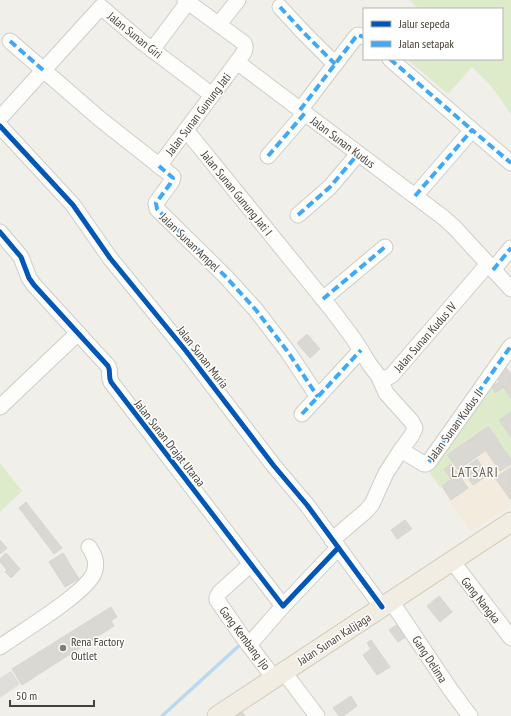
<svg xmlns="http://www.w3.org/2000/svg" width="511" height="716" font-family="'PT Sans Narrow',sans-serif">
<rect width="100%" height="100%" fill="#f0efea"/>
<path fill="#f3ebdd" d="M511,402v103l-40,27 -43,-62 46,-66z"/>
<g fill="#ddebca">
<path d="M410,0h101v114l-20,-28 -19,-19 -24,27 -39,-33 2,-2h91v-50h-84z"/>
<path d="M488,385l7,9 8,-6 8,12v58l-23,-34 -42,31 6,8 -8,6 6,10 -10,8 -12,-17z"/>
<path d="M0,463l22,28 -22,21z"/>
</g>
<path fill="#dfdeda" d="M11,671l9,13 -20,14v-20z"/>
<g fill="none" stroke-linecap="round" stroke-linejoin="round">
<path stroke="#bbd9ee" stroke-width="3.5" d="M162,716l80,-73"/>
</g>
<g fill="#dad8d2" stroke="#d8d6d0">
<path d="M307,334l13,15 -10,9 -13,-15z"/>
<path d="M506,367l5,7v25l-16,-24z"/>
<path d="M499,382l4,6 -8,5 -4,-6z"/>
<path d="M511,412v25l-12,-17z"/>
<path d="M488,426l11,15 -41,29 -11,-15z"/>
<path d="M499,442l12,17v5l-11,7 -14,-20z"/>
<path d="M477,459l11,16 -15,10 -11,-15z"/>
<path d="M451,464l17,24 -17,12 -9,-14 9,-7 -7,-10z"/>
<path d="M511,467v31l-1,1 -15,-21z"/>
<path d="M26,502l17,22 -7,6 -17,-22z"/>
<path d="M405,520l7,9 -15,10 -6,-9z"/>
<path d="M43,524l19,24 -8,6 -18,-24z"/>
<path d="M0,540l7,8 -7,6z"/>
<path d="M6,553l14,16 -9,9 -6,-6 2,-2 -7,-8v-3z"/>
<path d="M63,553l16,26 -14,8 -16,-25z"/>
<path d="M439,596l13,16 -12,10 -13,-16z"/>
<path d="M111,607l6,10 -6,4 3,5 -92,59 -10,-16z"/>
<path d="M398,624l9,12 -9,6 -9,-12z"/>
<path d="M371,640l19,27 -13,8 -14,-20 8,-6 -4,-6z"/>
<path d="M351,696l6,10 -14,10h-4l-6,-8z"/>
<path d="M241,710l4,6h-12z"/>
</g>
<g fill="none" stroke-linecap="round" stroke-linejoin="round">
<defs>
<g id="minor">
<path d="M185,0l59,43c4,7 -3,13 -7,19l207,156 11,10 56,61"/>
<path d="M280,7l24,26 31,31"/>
<path d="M219,24l19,-24"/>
<path d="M10,41l90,78 71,56 2,2 -1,4 -16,22 1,6 69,68 30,33 32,42 30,45"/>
<path d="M152,50l36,-48"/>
<path d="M390,59l82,71"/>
<path d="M300,110l55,-72 3,-3 6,2"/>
<path d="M0,118l101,-111 41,35 70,53"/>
<path d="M0,126l73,79 37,53 76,93 88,115 33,39 75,102"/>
<path d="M186,130l146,180 21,28 17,27 10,13h7l5,-3 96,-111"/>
<path d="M268,156l37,-43"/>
<path d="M159,166l78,-104"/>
<path d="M415,196l57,-66 39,33"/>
<path d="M298,215l32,-28 28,-33"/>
<path d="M0,232l21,25 8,21 5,7 74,81c3,5 0,10 3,16l172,224"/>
<path d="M493,270l18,-22"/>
<path d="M323,299l62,-52"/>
<path d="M379,377l7,16 26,29 3,6 -3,7 -11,15"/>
<path d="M0,407l78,-74"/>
<path d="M302,414l59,-64"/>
<path d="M332,540l34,-29 6,-7 14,-31 15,-23 23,14h2l3,-2 82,-116"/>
<path d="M452,561l59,77"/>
<path d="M250,565l-30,27 -3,5v3l25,36 32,42"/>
<path d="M391,601l59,88 20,27"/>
<path d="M249,645l34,-39 55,-58"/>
<path d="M0,647c21,-15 86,-54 94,-74 4,-11 0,-18 -5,-26"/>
<path d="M284,672l33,44"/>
</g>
<path id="major" d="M217,716l294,-194"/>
</defs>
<use href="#minor" stroke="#cecdc8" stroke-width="17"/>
<use href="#major" stroke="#d2cbb7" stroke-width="21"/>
<use href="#minor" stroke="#fdfdfc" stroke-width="15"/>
<use href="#major" stroke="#f1ede3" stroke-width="19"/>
<g stroke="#3fa9f5" stroke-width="4" stroke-dasharray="8 4" stroke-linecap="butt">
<path d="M280,7l24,26 31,31"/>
<path d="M10,41l33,29"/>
<path d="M390,59l82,71"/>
<path d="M300,110l55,-72 3,-3 6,2"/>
<path d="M268,156l37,-43"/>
<path d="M159,166l14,12 -3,6 -14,19 1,6 69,68 30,33 32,42 30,45"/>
<path d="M415,196l57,-66 39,33"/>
<path d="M298,215l32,-28 28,-33"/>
<path d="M493,270l18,-22"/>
<path d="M323,299l62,-52"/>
<path d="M302,414l59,-64"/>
<path d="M429,462l82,-116"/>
</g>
<defs>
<g id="cycleway">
<path d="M0,126l73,79 37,53 76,93 88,115 33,39 75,102"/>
<path d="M0,232l21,25 8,21 5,7 74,81c3,5 0,10 3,16l172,224 55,-58"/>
</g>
</defs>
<use href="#cycleway" stroke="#fff" stroke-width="8"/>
<use href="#cycleway" stroke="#0057b8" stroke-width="5"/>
</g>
<circle fill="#827d75" stroke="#fff" stroke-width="1.5" cx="63" cy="648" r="4"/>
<g text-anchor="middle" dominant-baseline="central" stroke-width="3" stroke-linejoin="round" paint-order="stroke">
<g font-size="12" fill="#464036" stroke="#fff">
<text transform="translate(135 35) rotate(39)">Jalan Sunan Giri</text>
<text transform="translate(198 114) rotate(-53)">Jalan Sunan Gunung Jati</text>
<text transform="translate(343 142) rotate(37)">Jalan Sunan Kudus</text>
<text transform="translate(237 193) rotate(51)">Jalan Sunan Gunung Jati I</text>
<text transform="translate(190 242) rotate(44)">Jalan Sunan Ampel</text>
<text transform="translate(425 337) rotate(-49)">Jalan Sunan Kudus IV</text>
<text transform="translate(203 357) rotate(52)">Jalan Sunan Muria</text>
<text transform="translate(455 425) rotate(-54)">Jalan Sunan Kudus II</text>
<text transform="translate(170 443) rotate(52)">Jalan Sunan Drajat Utaraa</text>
<text transform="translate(481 600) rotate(52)">Gang Nangka</text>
<text transform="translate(245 638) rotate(53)">Gang Kembang Ijo</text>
<text transform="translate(334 639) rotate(-33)">Jalan Sunan Kalijaga</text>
<text transform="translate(430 659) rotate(57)">Gang Delima</text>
</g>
<g font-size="12" fill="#464036" stroke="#fff" text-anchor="start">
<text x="71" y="641">Rena Factory<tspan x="71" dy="14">Outlet</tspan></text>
</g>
<g font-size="14" letter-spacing="1" fill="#695e4d" stroke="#fff">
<text x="475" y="472">LATSARI</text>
</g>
</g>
<rect x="363" y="8" width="140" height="52" fill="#ffffff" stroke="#b5b3af"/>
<rect x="371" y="21" width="20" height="6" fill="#0057b8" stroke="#b5b3af"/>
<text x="399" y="28" font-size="12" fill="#464036">Jalur sepeda</text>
<rect x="371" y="41" width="20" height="6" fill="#3fa9f5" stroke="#b5b3af"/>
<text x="399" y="48" font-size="12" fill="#464036">Jalan setapak</text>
<path d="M10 700v6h84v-6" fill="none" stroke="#464036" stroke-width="2"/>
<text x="16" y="700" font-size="12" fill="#464036" stroke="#ffffff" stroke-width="3" paint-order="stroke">50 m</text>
</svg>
